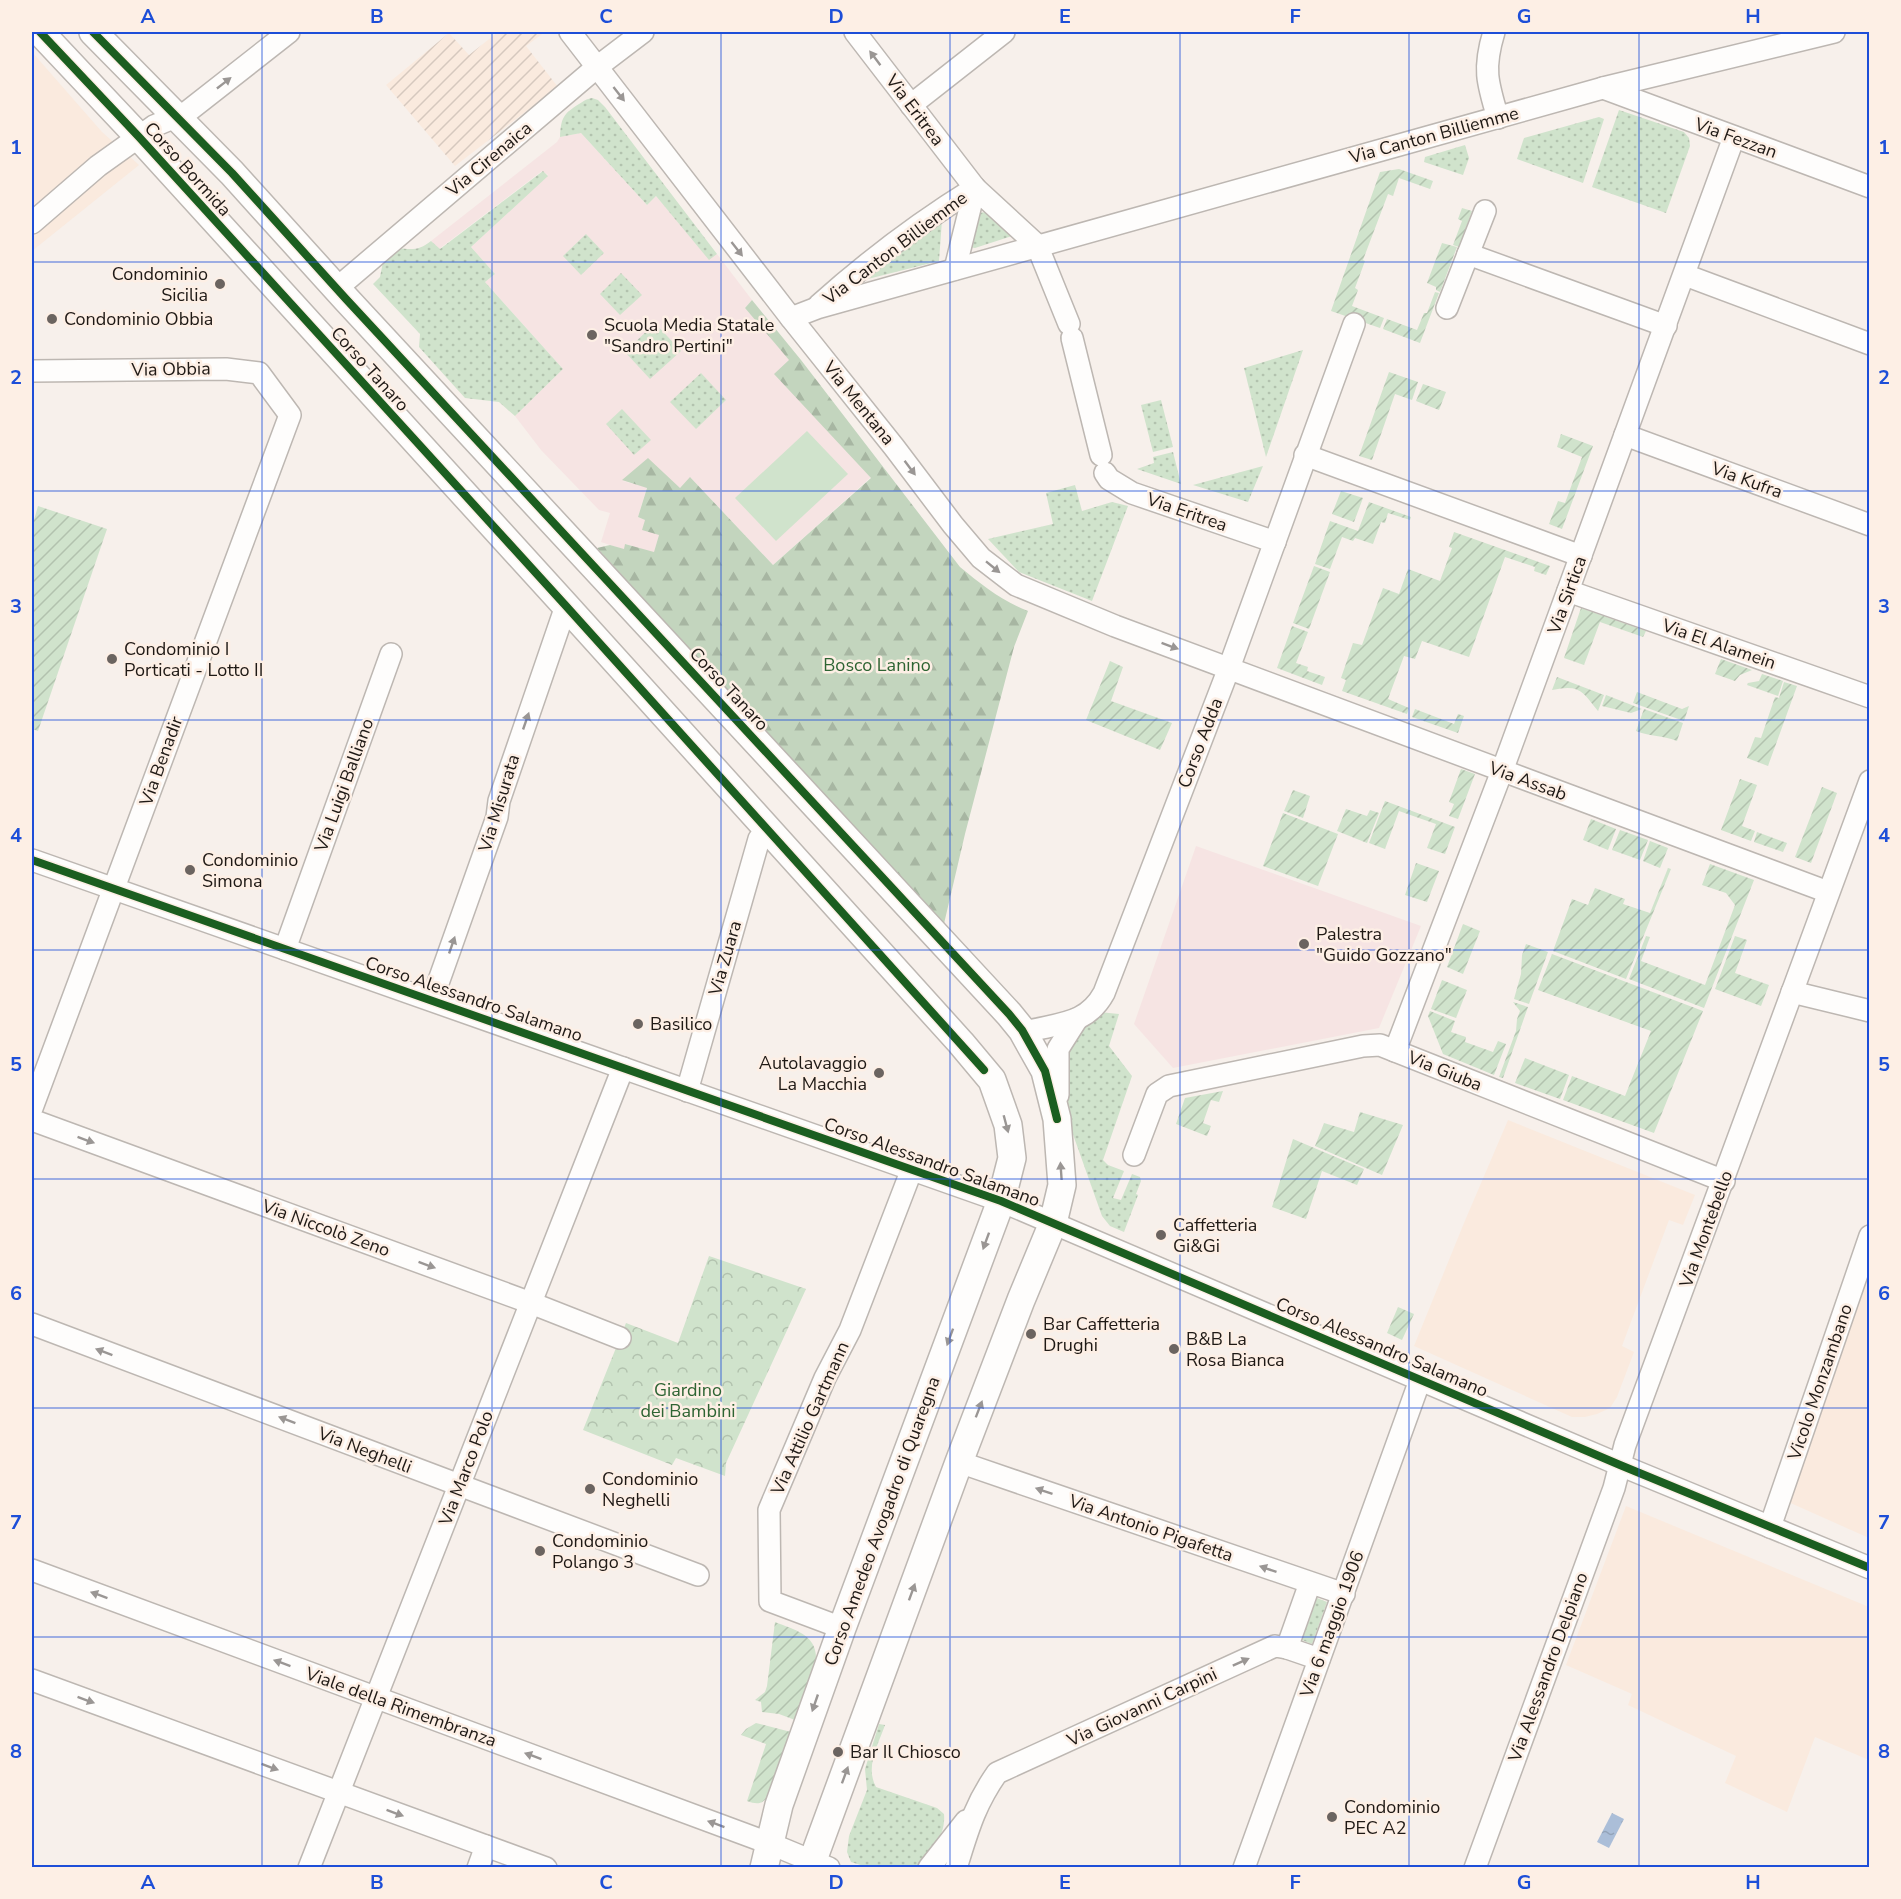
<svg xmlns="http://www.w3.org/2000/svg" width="1901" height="1899" font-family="'Nunito Sans',sans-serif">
<defs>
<pattern id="industrial-furrows" width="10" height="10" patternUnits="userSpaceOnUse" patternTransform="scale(1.5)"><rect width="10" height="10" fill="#faeade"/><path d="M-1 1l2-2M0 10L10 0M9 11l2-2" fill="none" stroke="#d6c8be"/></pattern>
<pattern id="grass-dots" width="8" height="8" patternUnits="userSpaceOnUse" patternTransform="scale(1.5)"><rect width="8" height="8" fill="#d0e3cc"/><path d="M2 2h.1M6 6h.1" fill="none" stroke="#b2c2ae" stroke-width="1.8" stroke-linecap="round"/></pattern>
<pattern id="forest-firs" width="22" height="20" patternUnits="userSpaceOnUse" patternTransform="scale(1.5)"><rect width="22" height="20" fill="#c3d5be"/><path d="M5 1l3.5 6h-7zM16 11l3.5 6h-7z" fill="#a7b6a2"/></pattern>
<pattern id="park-crowns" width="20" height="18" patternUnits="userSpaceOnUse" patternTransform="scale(1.5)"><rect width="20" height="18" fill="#d0e3cc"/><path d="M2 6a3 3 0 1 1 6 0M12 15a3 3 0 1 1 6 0" fill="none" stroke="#b2c2ae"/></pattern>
<pattern id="garden-furrows" width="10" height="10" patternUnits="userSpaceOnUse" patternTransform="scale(1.5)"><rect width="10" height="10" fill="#d0e3cc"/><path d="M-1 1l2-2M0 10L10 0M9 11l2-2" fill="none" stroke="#b2c2ae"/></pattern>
<pattern id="water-ripples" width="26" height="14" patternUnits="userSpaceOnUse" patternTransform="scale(1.5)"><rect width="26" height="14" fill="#abbed8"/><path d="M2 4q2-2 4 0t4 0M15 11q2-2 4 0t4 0" fill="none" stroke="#93a3b8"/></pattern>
</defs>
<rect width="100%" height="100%" fill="#f7f0eb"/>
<g fill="#faeade">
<path d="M32,52l70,80 37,33 -107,86z"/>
<path d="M1508,1120l187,75 -12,30 -14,-5 -47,126 12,6 -17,45 -7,11 -13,6 -12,3h-13l-158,-71 50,-123z"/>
<path d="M1869,1252v286l-83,-37z"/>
<path d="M1626,1506l243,101v153l-54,-23 -28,75 -62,-29 11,-27 -108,-51 4,-11 -66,-29z"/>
</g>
<path fill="url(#industrial-furrows)" d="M498,32h47l-19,14 32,41 -103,79 -69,-81 63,-52 20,22z"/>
<g fill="#f6e4e3">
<path d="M581,133l66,72 9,-9 53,63 8,-5 35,46 -7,8 45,52 -15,14 96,103 -98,88 -82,-87 -11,10 -58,-7 25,6 -9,30 7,3 14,15 -5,18 -28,-9 -1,6 -24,-8 9,-29 -11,-3 -58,-60 -26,-34 48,-47 -78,-87 10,-8 -24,-27 77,-72 -6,-4 -103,78 -8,-8 126,-99 3,-5z"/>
<path d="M1196,846l225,80 -42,102 -206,40 -39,-44z"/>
</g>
<g fill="url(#grass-dots)">
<path d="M592,98l6,2 7,7 112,147 -8,6 -53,-64 -9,9 -66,-72 -21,4c1,-19 3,-23 19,-33 5,-3 7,-5 13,-6z"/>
<path d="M1619,110l65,22 5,6 1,8 -24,67 -74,-26z"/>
<path d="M1599,117l5,2 -21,64 -66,-24 7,-21z"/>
<path d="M1465,145l4,13 -6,17 -39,-13 1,-5z"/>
<path d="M543,171l5,5 -77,71 24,27 -10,8 78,87 -48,47 -16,-14 -34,-4 -46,-51 1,-13 -47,-50 7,-7 3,-15 15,-14c15,2 22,2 33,-7l9,8z"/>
<path d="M986,212l26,24 -37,12 -7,-1 11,-34z"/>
<path d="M942,220l-3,41 -83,21z"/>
<path d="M586,234l18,19 -23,22 -18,-19z"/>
<path d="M621,273l21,22 -22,20 -20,-21z"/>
<path d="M655,323l26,28 -31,28 -25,-27z"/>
<path d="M1303,350l-37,107 -22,-89z"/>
<path d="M701,373l25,27 -30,29 -26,-27z"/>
<path d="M1161,400l12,47 -20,5 -12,-47z"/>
<path d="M622,409l29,31 -17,15 -28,-31z"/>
<path d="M1173,452l8,32 -44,-15 17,-6 -1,-6z"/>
<path d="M1263,466l-15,36 -55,-17z"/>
<path d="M1075,485l7,26 30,-9 16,4 -36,95 -73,-29 -31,-33 65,-15 -7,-31z"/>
<path d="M1099,1012l20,2 -10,32 23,30 -29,84 5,5 16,6 -11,27 8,2 11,-26 8,3 1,4 -5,13 2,1 -14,37 -14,-6 -8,-10 -37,-104 -2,-49 12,-27z"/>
<path d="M1317,1598l10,4 -15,42 -10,-4z"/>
<path d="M879,1724l6,1c-7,20 -20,42 -9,62l61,21 7,6c2,23 -13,36 -26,53h-51l-16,-5 -4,-10 2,-16 18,-46 -2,-21z"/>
</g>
<path fill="url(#forest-firs)" d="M752,300l49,60 159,207c22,18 42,34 68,44l-14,36 -49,187 -22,94 -346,-380 13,-3 14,4 1,-5 29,8 5,-17 -17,-5 3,-10 -7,-3 9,-29 -25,-8 26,-22 32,30 10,-11 83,88 98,-87 -97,-104 15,-14 -44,-52z"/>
<path fill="url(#park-crowns)" d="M709,1256l97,33 -80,174 -1,13 -49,-18 -4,7 -89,-35 43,-107 52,20z"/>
<g fill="url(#garden-furrows)">
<path d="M1399,169l34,12 -3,8 -31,-11 -6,18 -5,-2 -25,66 2,1 -10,27 3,2 -6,16 32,12 -4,10 -49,-17 49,-139z"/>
<path d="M1462,208l10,3 -13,36 -6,-2 9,-24 -4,-2z"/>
<path d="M1442,243l15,4 -17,45 -4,-2v-3l-9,-4z"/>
<path d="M1435,292l4,1 -19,50 -37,-14 4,-10 30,11 7,-17h3z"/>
<path d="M1389,372l29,10 -6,18 -17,-6 -23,66 -13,-4z"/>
<path d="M1423,384l23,8 -7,18 -23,-9z"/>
<path d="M1561,434l32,12 -31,83 -13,-5 9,-23 7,2 17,-46 -25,-10z"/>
<path d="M1341,491l22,7 -9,24 -22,-8z"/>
<path d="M1369,502l42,15 -1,3 -22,-7 -3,10 -4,-1 -8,22 -18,-6 -2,3 -11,-4 -12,32 -15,-5 15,-43 28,10z"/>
<path d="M38,506l69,23 -69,202 -6,-2v-202z"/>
<path d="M1454,532l96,34 -4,9 -12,-4 1,-4 -30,-10 -36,100 -47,-16 -7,18 -11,-3 -16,43 21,9 -2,6 -65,-23 4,-11 -5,-2 12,-35 9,2 21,-57 16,6 9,-25 32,12 12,-33 -3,-1z"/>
<path d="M1314,566l16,6 -21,57 -16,-6z"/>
<path d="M1581,608l65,23 -3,6 -43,-15 -16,43 -20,-7z"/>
<path d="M1292,626l16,6 -12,31 12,4 -1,4 18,6 -3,8 -45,-17z"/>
<path d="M1721,659l31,11 -12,5 -5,6 -20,-7z"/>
<path d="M1110,661l13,6 -12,34 61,22 -12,27 -74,-30z"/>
<path d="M1762,674l21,7 -5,15 -31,-11 1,-2 11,-2z"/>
<path d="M1557,677l47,18 -6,16c-16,-20 -18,-27 -46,-21z"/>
<path d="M1784,682l13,4 -29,80 -21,-8 8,-21 6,1 14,-41 4,1z"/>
<path d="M1637,692l45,17 7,-3 -5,15 -51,-18z"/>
<path d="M1606,695l36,14 -11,4 -29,-7z"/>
<path d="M1415,709l39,15 4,-10 6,2 -6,17 -46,-16z"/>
<path d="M1644,709l39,14 -6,18c-16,-6 -25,-4 -41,-10z"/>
<path d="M1461,769l14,5 -17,45 -9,-3 5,-12 -5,-2z"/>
<path d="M1740,779l17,6 -15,41 13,5 -4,10 -30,-11z"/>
<path d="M1822,787l15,6 -26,70 -16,-6z"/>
<path d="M1293,790l17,6 -7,22 -19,-7z"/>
<path d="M1385,801l70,26 -10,27 -18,-6 9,-24 -37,-13 -14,38 -16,-6z"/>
<path d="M1346,809l21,7 3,-6 9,3 -12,30 -30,-12z"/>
<path d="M1283,813l55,21 -20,52 -55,-20z"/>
<path d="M1591,819l25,10 -8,21 -25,-10z"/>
<path d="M1620,830l28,10 -8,20 -28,-10z"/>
<path d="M1757,832l30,11 -4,9 -29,-10z"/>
<path d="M1650,841l18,7 -8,20 -17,-7z"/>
<path d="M1416,863l23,8 -12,31 -22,-7z"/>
<path d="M1710,864l44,16 -50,128 -75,-29 17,-43 4,1 -9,24 64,24 30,-80 -9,-12 -24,-8z"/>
<path d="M1668,868l3,1 -45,110 -73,-28 19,-52 16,6 7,-17 30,11 -2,5 27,9z"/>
<path d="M1463,924l17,7 -17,43 -16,-7z"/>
<path d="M1735,936l12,4 -12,33 34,12 -8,21 -46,-17z"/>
<path d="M1526,944l22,8 -19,52 -15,-5 7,-25 1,-19z"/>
<path d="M1552,954l151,57 -49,122 -91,-33 9,-24 53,20 26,-65 -113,-41z"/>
<path d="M1442,980l25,10 -11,28 -25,-9z"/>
<path d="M1513,1002l15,5 -25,71 -4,-1 17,-46 1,-12 3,-8z"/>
<path d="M1430,1011l25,10 -4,11 15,5 -1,5 28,10 5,-11 8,3 -12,31 -51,-21 -15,-38z"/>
<path d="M1525,1058l44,17 -9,24 -45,-16z"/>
<path d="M1223,1091l-4,11 -8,-2 -8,23 8,3 -4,10 -31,-12 9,-26z"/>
<path d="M1360,1112l43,13 -21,50 -67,-29 9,-23 30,9z"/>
<path d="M1293,1139l71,30 -7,16 -35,-14 -16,48 -34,-12z"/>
<path d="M1398,1307l16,7 -12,26 -15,-7z"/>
<path d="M775,1622c20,8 43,13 41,39l-21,59 -16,-6 -17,-2 -1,-10 -6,-2 10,-8 2,-6z"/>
<path d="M756,1723l35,9 -24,66c-7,7 -11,6 -20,3l19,-57 -25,-9 5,-6z"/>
</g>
<path fill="#d0e3cc" d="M807,431l41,43 -72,67 -41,-43z"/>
<path fill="url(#water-ripples)" d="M1612,1813l12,6 -15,29 -12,-6z"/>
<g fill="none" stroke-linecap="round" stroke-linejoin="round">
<defs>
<g id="minor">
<path d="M570,32l221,286 103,129 59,78 28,33 35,27 99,41 713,266"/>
<path d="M855,32l120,156 62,57 32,79"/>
<path d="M1494,32c-11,36 -7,50 4,86"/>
<path d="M1603,88l267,99"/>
<path d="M911,105l93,-73"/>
<path d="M32,223l66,-57 56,-40 33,-14 102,-80"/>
<path d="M1468,254l198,72"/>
<path d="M955,269l20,-81"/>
<path d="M1685,275l185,69"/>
<path d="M336,289l261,-222 46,-35"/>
<path d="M819,305c48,-43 101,-83 156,-117"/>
<path d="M1447,308l38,-97"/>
<path d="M791,318l26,-10 786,-220 231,-56"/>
<path d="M1072,338l29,117"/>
<path d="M32,371l194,-2 33,4 31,42 -258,693"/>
<path d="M1625,435l245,90"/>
<path d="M1305,455l276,101"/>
<path d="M1105,473l4,6 23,14 143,49"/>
<path d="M1568,591l302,106"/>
<path d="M32,860l969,341 619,264 250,103"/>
<path d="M285,949l106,-295"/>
<path d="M1792,992l78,19"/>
<path d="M432,1000l65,-183 2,-16 67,-195"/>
<path d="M1022,1030l7,1c32,-8 58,-7 75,-38l125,-325 125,-344"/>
<path d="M1395,1051l107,-280 232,-634"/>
<path d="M687,1091l72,-252 9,-11"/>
<path d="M1058,1095v-46l19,-30"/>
<path d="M32,1120l499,183 89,35"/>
<path d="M1134,1155l23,-61 12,-8 194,-40 17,-1 344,136"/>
<path d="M32,1324l666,251"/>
<path d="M959,1462l385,132"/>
<path d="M1770,1527l100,-291"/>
<path d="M32,1570l739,274 58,24"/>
<path d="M842,1628l-72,-27 -1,-91 56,-132 25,-48 62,-161"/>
<path d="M1287,1648l23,-65"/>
<path d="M32,1680l514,188"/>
<path d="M309,1868l314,-800"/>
<path d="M478,1868l8,-22"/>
<path d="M929,1868l37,-47"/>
<path d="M956,1868c12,-38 18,-62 41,-95l278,-127 12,2 32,11"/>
<path d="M1244,1868l176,-488"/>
<path d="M1475,1868l139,-380 11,-43 245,-664"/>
</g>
<g id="major">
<path d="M40,32l99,105 427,469 395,437 31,37 16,45 4,33 -11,43 -159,427 -63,177 -15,63"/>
<path d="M93,32l139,141 114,126 663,715 13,16 23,41 12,48 5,66 -9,38 -32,77 -62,162 -149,406"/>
</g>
</defs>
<use href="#minor" stroke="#bdb7b2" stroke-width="24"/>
<use href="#major" stroke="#bdb7b2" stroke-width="30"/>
<use href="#minor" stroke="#fefdfc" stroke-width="21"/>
<use href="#major" stroke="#fefdfc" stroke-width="27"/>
<defs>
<g id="cycleway">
<path d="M40,32l99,105 427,469 418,464"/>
<path d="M93,32l139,141 114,126 663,715 13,16 23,41 12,48"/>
<path d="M32,860l969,341 619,264 250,103"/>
</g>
</defs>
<use href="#cycleway" stroke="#fdefe5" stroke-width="11"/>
<use href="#cycleway" stroke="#1b5e20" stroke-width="8"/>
</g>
<defs><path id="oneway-solid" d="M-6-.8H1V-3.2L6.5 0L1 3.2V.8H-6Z" transform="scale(1.5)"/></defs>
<g fill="#9a9694">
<use href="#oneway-solid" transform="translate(875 58) rotate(-127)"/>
<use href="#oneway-solid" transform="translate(224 83) rotate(-38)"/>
<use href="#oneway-solid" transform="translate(619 94) rotate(52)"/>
<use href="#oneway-solid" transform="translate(737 249) rotate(52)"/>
<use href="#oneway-solid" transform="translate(910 468) rotate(53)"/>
<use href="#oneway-solid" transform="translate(993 567) rotate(39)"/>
<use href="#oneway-solid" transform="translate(1170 646) rotate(20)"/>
<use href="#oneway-solid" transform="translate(526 721) rotate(-71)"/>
<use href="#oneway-solid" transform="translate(452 945) rotate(-71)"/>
<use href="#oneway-solid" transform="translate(1006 1124) rotate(75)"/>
<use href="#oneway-solid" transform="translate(86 1140) rotate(20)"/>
<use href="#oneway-solid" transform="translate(1061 1171) rotate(-94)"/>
<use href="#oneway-solid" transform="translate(986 1241) rotate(110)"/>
<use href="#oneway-solid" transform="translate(427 1265) rotate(20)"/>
<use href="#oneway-solid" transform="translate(950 1337) rotate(110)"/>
<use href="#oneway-solid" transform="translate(104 1352) rotate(-159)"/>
<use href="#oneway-solid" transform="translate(979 1409) rotate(-69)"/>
<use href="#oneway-solid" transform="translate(287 1420) rotate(-159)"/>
<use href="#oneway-solid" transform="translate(1044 1491) rotate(-161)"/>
<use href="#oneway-solid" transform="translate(1268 1569) rotate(-161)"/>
<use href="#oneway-solid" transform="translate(912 1592) rotate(-70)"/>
<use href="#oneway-solid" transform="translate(99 1595) rotate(-160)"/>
<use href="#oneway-solid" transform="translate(1241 1662) rotate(-24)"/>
<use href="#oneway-solid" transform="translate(282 1663) rotate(-160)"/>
<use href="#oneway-solid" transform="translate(86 1700) rotate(20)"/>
<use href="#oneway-solid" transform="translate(815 1703) rotate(109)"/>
<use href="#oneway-solid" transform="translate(533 1756) rotate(-160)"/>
<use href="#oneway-solid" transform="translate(270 1767) rotate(20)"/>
<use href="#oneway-solid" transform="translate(845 1775) rotate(-70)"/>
<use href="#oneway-solid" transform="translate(395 1813) rotate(20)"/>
<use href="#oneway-solid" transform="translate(716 1824) rotate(-160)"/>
</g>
<path fill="none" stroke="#1d4ed8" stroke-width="1.5" stroke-opacity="0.55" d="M262,32v1836M492,32v1836M721,32v1836M950,32v1836M1180,32v1836M1409,32v1836M1639,32v1836M32,262h1838M32,491h1838M32,720h1838M32,950h1838M32,1179h1838M32,1408h1838M32,1637h1838"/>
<g fill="#6b6460" stroke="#fdefe5" stroke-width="2">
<circle cx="220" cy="284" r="6"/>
<circle cx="52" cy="319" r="6"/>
<circle cx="592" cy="335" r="6"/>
<circle cx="112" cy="659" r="6"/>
<circle cx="190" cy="870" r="6"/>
<circle cx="1304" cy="944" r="6"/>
<circle cx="638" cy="1024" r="6"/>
<circle cx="879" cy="1073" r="6"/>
<circle cx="1161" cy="1235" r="6"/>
<circle cx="1031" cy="1334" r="6"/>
<circle cx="1174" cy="1349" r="6"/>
<circle cx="590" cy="1489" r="6"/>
<circle cx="540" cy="1551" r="6"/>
<circle cx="838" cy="1752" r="6"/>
<circle cx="1332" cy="1817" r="6"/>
</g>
<g text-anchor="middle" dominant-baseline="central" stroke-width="5" stroke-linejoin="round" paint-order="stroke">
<g font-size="18" fill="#1f1915" stroke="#fdefe5">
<text transform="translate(915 110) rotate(53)">Via Eritrea</text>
<text transform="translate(1434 135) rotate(-15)">Via Canton Billiemme</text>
<text transform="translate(1736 138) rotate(20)">Via Fezzan</text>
<text transform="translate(489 159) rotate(-40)">Via Cirenaica</text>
<text transform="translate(188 169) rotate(48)">Corso Bormida</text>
<text transform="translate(895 248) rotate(-37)">Via Canton Billiemme</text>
<text transform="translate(171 369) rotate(-1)">Via Obbia</text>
<text transform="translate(370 369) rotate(48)">Corso Tanaro</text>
<text transform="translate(859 403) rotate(51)">Via Mentana</text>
<text transform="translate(1747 480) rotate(20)">Via Kufra</text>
<text transform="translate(1187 512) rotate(19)">Via Eritrea</text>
<text transform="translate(1567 595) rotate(-70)">Via Sirtica</text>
<text transform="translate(1719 644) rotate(19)">Via El Alamein</text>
<text transform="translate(729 689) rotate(47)">Corso Tanaro</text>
<text transform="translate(1200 743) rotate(-69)">Corso Adda</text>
<text transform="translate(161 761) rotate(-70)">Via Benadir</text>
<text transform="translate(1528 781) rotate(20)">Via Assab</text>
<text transform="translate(344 785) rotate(-70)">Via Luigi Balliano</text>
<text transform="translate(499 803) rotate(-73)">Via Misurata</text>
<text transform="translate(725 958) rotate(-74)">Via Zuara</text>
<text transform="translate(474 999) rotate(19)">Corso Alessandro Salamano</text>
<text transform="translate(1445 1071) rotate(22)">Via Giuba</text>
<text transform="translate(932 1162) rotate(20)">Corso Alessandro Salamano</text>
<text transform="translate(326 1228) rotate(20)">Via Niccolò Zeno</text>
<text transform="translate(1706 1229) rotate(-70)">Via Montebello</text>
<text transform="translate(1382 1347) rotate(23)">Corso Alessandro Salamano</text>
<text transform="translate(1820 1382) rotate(-71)">Vicolo Monzambano</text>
<text transform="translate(810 1418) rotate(-66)">Via Attilio Gartmann</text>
<text transform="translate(365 1450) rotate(21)">Via Neghelli</text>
<text transform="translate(466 1468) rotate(-69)">Via Marco Polo</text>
<text transform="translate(882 1521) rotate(-70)">Corso Amedeo Avogadro di Quaregna</text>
<text transform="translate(1151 1528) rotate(19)">Via Antonio Pigafetta</text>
<text transform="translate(1332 1624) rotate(-70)">Via 6 maggio 1906</text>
<text transform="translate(1548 1667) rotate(-70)">Via Alessandro Delpiano</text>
<text transform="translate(401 1707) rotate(20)">Viale della Rimembranza</text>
<text transform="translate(1142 1707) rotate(-25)">Via Giovanni Carpini</text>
</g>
<g font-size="18" fill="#1f1915" stroke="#fdefe5" text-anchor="start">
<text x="208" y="274" text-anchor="end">Condominio<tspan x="208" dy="21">Sicilia</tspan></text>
<text x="64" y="319">Condominio Obbia</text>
<text x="604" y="325">Scuola Media Statale<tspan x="604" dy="21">"Sandro Pertini"</tspan></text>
<text x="124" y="649">Condominio I<tspan x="124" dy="21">Porticati - Lotto II</tspan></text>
<text x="202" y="860">Condominio<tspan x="202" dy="21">Simona</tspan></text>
<text x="1316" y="934">Palestra<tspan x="1316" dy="21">"Guido Gozzano"</tspan></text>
<text x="650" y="1024">Basilico</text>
<text x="867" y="1063" text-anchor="end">Autolavaggio<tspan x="867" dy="21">La Macchia</tspan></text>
<text x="1173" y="1225">Caffetteria<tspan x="1173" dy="21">Gi&amp;Gi</tspan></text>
<text x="1043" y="1324">Bar Caffetteria<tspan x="1043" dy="21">Drughi</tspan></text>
<text x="1186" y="1339">B&amp;B La<tspan x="1186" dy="21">Rosa Bianca</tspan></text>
<text x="602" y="1479">Condominio<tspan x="602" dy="21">Neghelli</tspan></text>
<text x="552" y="1541">Condominio<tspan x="552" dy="21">Polango 3</tspan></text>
<text x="850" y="1752">Bar Il Chiosco</text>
<text x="1344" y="1807">Condominio<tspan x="1344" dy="21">PEC A2</tspan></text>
</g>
<g font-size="18" fill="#2e6433" stroke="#fdefe5">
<text x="877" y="665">Bosco Lanino</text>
<text x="688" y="1390">Giardino<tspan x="688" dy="21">dei Bambini</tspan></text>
</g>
</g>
<rect width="1901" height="1899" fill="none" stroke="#fdefe5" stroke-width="66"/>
<rect x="33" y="33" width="1835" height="1833" fill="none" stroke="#1d4ed8" stroke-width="2"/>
<g font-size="20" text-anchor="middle" font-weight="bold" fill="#1d4ed8">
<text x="148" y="23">A</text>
<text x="377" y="23">B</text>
<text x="606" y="23">C</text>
<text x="836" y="23">D</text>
<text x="1065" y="23">E</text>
<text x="1295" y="23">F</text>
<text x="1524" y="23">G</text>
<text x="1753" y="23">H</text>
<text x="16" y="154">1</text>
<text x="1884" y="154">1</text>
<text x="16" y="384">2</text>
<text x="1884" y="384">2</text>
<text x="16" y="613">3</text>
<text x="1884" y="613">3</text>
<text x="16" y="842">4</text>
<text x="1884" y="842">4</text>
<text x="16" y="1071">5</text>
<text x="1884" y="1071">5</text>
<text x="16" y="1300">6</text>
<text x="1884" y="1300">6</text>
<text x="16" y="1529">7</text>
<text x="1884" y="1529">7</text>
<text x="16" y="1758">8</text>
<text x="1884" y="1758">8</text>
<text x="148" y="1889">A</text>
<text x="377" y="1889">B</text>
<text x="606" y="1889">C</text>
<text x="836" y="1889">D</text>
<text x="1065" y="1889">E</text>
<text x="1295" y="1889">F</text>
<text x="1524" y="1889">G</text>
<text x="1753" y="1889">H</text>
</g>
</svg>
